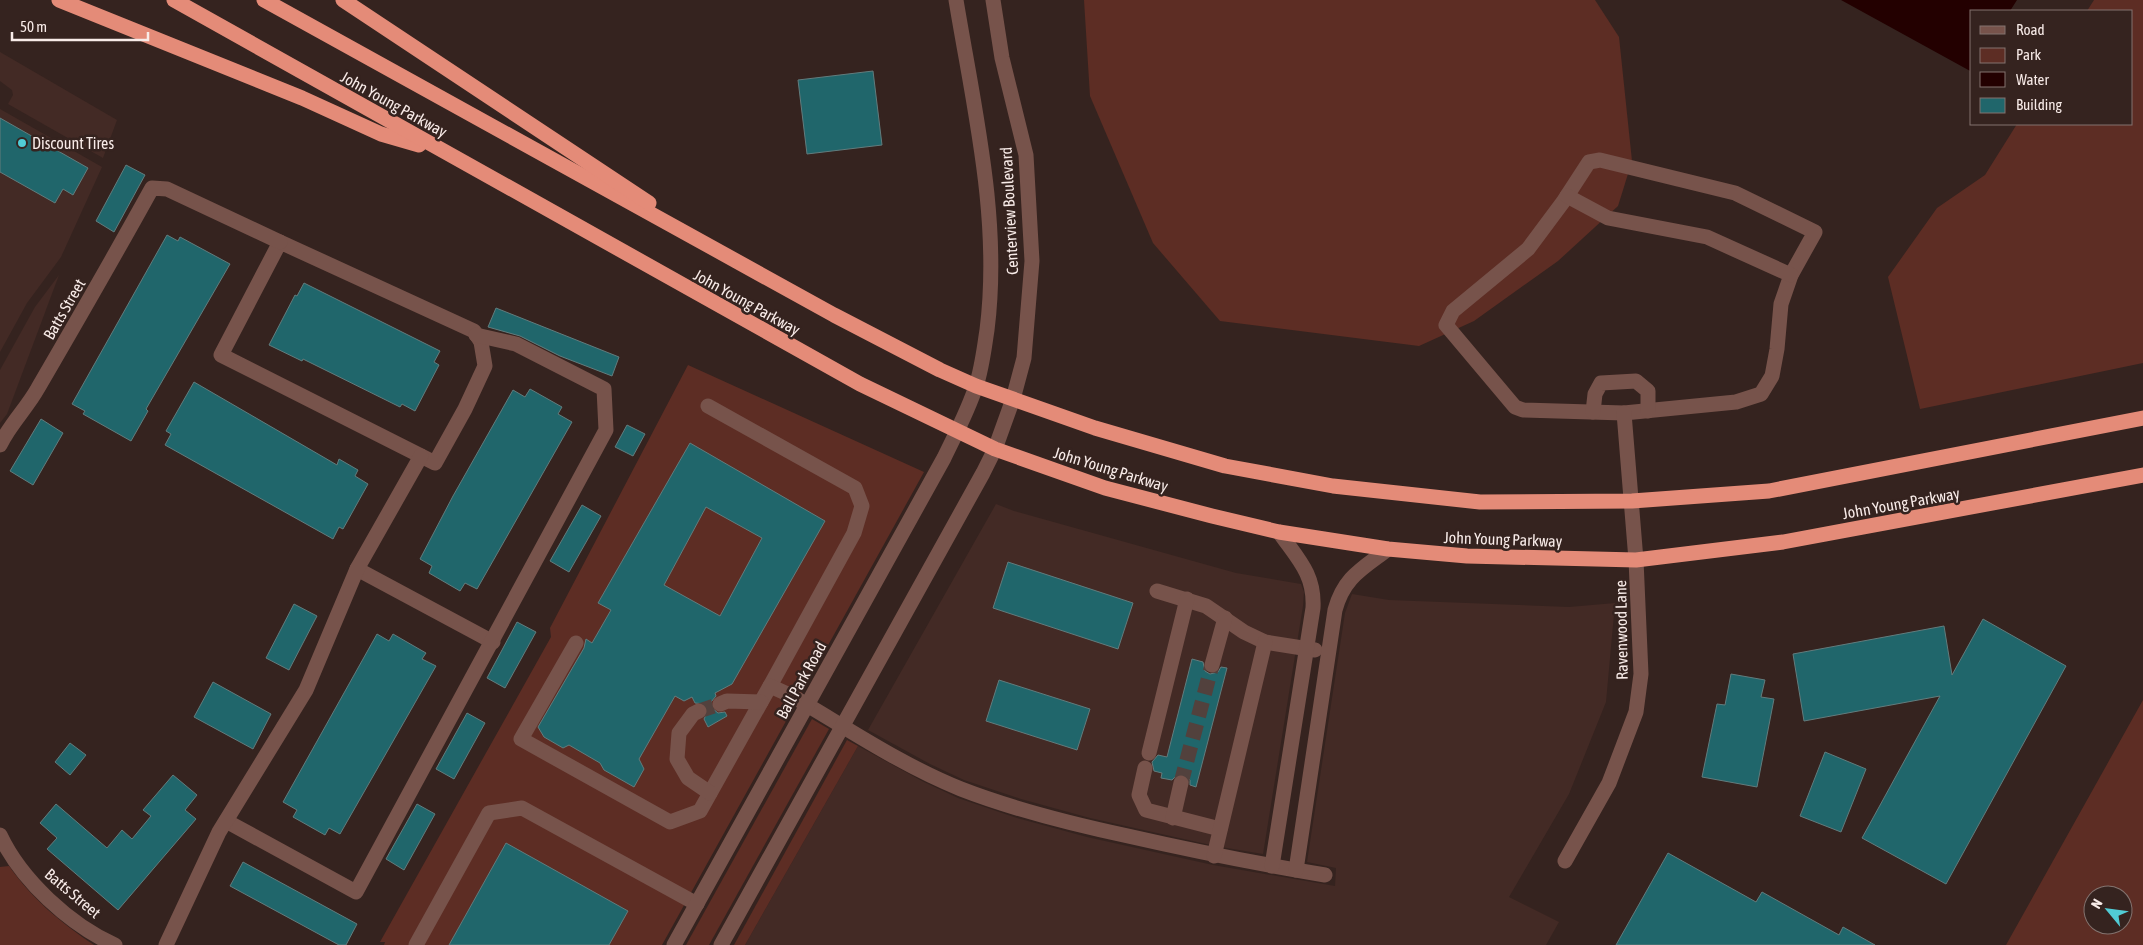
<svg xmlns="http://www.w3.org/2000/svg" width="2143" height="945" font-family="'Asap Condensed',sans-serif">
<rect width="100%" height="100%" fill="#35231f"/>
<g fill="#432a25">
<path d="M0,52l117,68 -14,38 -95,-54 5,-9 -1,-5 -12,-9z"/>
<path d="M0,109l102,58 -41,90 -34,46 -27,49z"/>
<path d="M59,275l-52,139 -7,9v-53l35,-63z"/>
<path d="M996,504l18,7 222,62 65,11 3,8 -1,14 -40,248 -48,-8 -125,-28 -69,-19 -57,-19 -34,-16 -62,-34z"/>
<path d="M1352,594l37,6 180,7 46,-4 -9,99 -37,92 -60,103 50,25 -13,23h-801l113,-199 64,35 36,17 59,20 70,19 126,28 122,21 1,-18 -29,-6 38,-249z"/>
</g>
<g fill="#5d2d24" fill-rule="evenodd">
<path d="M1084,0h511l24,37 13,124 -14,45 -60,55 -84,60 -55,25 -199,-25 -67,-78 -63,-147z"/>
<path d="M2094,0h49v363l-223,46 -32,-132 49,-69 48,-33 32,-51h115v-113h-45z"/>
<path d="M688,365l236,107 -262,473h-278l1,-3h-5l171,-305 -1,-9z"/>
<path d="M2143,700v245h-137zM2093,895h30v30h-30z"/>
<path d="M812,719l17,10 -120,216h-23z"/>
<path d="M847,740l11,6 -113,199h-11z"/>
<path d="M9,866c24,34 51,56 85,79h-94v-78z"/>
</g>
<path fill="#230000" d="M1841,0h176l-7,11h-38v61z"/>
<g fill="#20666b" stroke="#627c7d" fill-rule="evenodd">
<path d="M873,71l9,74 -75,9 -9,-74z"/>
<path d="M0,118l88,50 -15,27 -10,-6 -8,14 -55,-31z"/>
<path d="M126,165l19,10 -31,57 -18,-11z"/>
<path d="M167,235l11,6 2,-4 50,27 -84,145 2,2 -17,30 -48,-27 2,-3 -13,-7z"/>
<path d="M304,283l136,68 -6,11 5,3 -24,46 -13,-7 -2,3 -97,-48 -1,2 -33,-16 26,-50 2,1z"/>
<path d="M496,308l123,49 -7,19 -52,-20 -40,-20 -32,-9z"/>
<path d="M194,382l143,83 2,-6 19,11 -3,6 13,8 -25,45 -4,-2 -6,12 -168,-94 6,-11 -5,-3z"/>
<path d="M530,389l32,18 -4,7 14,8 -95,167 -12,-6 -5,8 -31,-18 3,-7 -12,-7 33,-63 60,-106 12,7z"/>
<path d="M41,419l22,14 -30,52 -23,-14z"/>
<path d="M627,425l18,9 -12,22 -18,-9z"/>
<path d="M690,443l135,78 -93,163 -17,9 1,3 -5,6 1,6 6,5 7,-1 2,4 -19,11 -4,-8 4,-8 -3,-7 -10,-1 -3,-6 -8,4 -9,-5 -36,63 5,10 -10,18 -30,-17 -4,-7 -31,-18 -6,3 -19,-11 -6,-10 46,-79 2,-9 6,4 19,-33 -13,-7zM706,507l56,31 -42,78 -56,-31z"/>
<path d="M582,505l19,11 -32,56 -19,-11z"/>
<path d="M1008,562l125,41 -15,46 -125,-41z"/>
<path d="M294,604l23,12 -28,54 -23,-12z"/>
<path d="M1983,619l83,47 -120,218 -84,-46 78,-142 -136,25 -11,-67 151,-28 8,49z"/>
<path d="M517,622l19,10 -31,56 -18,-10z"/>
<path d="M377,634l12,7 4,-7 33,19 -4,6 14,7 -96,168 -11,-6 -4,7 -32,-18 4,-7 -14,-8z"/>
<path d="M1192,659l11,3 2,9 5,3 8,-2 3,-5 6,1 -31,119 -6,-2v-5l-6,-6h-6l-6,6 -11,-2 1,-5 -8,-2 -2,-9 6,-7 9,2z"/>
<path d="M1731,674l34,6 -4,17 13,2 -17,88 -55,-10 15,-73 8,1z"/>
<path d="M999,680l91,29 -13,41 -91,-29z"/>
<path d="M213,682l58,32 -18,35 -59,-32z"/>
<path d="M467,713l18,10 -31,56 -18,-10z"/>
<path d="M70,743l16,12 -16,20 -15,-13z"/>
<path d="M1825,752l41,17 -25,63 -41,-16z"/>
<path d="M173,775l24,20 -12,15 11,9 -78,91 -71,-61 10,-11 -17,-15 16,-19 51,44 15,-18 10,9 19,-23 -8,-6z"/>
<path d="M417,804l18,10 -31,56 -18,-11z"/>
<path d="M506,843l122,68 -19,34h-160z"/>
<path d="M1668,853l88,49 6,-10 77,43 4,-8 32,18h-259z"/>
<path d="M243,862l114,62 -11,21h-7l-109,-59z"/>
</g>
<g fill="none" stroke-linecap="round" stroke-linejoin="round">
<g stroke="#52413d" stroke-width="15" stroke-dasharray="15 8" stroke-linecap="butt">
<path d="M699,711l21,-7"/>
<path d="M1181,783l31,-118"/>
</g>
<g stroke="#77534b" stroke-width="15">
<path d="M1600,160l135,33 80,39 -24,43 -10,29 -4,45 -5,27 -11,18 -25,8 -112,11 -101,-3 -8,-3 -69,-82 7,-14 75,-62 35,-47 26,-40z"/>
<path d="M1567,196l41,22 99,19 84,38"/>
<path d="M280,242l194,89 7,11 4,24 -20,43 -30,54 -214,-108z"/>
<path d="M708,406l147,82 7,18 -8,27 -84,153"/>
<path d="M1593,412l2,-18 6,-11 35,-2 12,10v20"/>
<path d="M0,445c10,-21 27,-37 38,-57 39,-67 77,-133 114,-200l15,1 113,53"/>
<path d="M357,569l136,73"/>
<path d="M1157,591l49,15 38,26 21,10 50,8"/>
<path d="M576,643l-55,96 149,83 30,-11 70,-125 22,10c55,32 109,69 169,93 54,21 111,35 167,47 66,15 131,28 197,39"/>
<path d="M1212,665l13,-47"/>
<path d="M720,704l7,-3 34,1"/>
<path d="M699,711l-6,3 -14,19 -2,26 11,19 22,15"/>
<path d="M1149,753l38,-154"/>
<path d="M1145,768l-6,27 7,15 74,19"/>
<path d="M1173,818l8,-35"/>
<path d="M226,821l130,71 250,-462 -2,-41 -88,-45 -40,-9"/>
<path d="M0,835c21,45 70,90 115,110"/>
<path d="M1214,856l51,-214"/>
<path d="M1565,861l44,-78 27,-71 5,-38 -5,-114 -12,-147"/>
<path d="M1272,866l41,-258c2,-34 -16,-50 -34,-76"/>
<path d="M1296,870l39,-260c9,-33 27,-41 53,-61"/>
<path d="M166,945l53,-113 87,-142 51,-121 64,-113"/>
<path d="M416,945l73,-132 33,-5 175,96"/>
<path d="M674,945l270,-487c11,-23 24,-47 32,-72 6,-18 8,-37 11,-56 14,-110 -13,-221 -31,-330"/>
<path d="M721,945l262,-472 12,-24 18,-50 11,-41 8,-97 -6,-106 -24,-97 -9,-58"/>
</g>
<g stroke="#e48b78" stroke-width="15">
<path d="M59,0l243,98 79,36 38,11"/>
<path d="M174,0l686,384 135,65 110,39 107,28 67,16 109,17 79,7 169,4 147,-18 360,-67"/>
<path d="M264,0l570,315 106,55 36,16 119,42 130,38 108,20 147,16 152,-1 137,-10 374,-73"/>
<path d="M343,0l306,203"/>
</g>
</g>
<circle fill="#51ccd5" stroke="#35231f" stroke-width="2" cx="22" cy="143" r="5"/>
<g text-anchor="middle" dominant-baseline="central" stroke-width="5" stroke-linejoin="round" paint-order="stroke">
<g font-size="16" fill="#f8ebe8" stroke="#35231f">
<text transform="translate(394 104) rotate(29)">John Young Parkway</text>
<text transform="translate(1009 211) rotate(-93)">Centerview Boulevard</text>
<text transform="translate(747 302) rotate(29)">John Young Parkway</text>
<text transform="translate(64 309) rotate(-60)">Batts Street</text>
<text transform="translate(1111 469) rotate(17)">John Young Parkway</text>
<text transform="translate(1901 503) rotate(-10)">John Young Parkway</text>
<text transform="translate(1503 539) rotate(2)">John Young Parkway</text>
<text transform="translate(1621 630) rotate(-91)">Ravenwood Lane</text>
<text transform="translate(801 680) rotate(-61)">Ball Park Road</text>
<text transform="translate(73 893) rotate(40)">Batts Street</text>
</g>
<g font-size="16" fill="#f8ebe8" stroke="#35231f" text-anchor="start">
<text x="32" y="143">Discount Tires</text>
</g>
</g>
<rect x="1970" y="10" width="162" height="115" fill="#35231f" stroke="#83736f"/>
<rect x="1980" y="26" width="25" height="8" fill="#77534b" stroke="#83736f"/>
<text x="2016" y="35" font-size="15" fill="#f8ebe8">Road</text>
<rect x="1980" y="48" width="25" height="15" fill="#5d2d24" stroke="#83736f"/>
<text x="2016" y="60" font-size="15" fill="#f8ebe8">Park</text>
<rect x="1980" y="72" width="25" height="15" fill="#230000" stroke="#83736f"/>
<text x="2016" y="85" font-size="15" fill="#f8ebe8">Water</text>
<rect x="1980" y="98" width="25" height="15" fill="#20666b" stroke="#83736f"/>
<text x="2016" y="110" font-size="15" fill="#f8ebe8">Building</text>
<g transform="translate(2108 910) rotate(299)"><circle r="24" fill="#35231f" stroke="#83736f"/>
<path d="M0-4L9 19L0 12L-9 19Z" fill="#51ccd5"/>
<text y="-8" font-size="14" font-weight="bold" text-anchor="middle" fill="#f8ebe8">N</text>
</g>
<path d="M12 32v8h136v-8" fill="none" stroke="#f8ebe8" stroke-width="2.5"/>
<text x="20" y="32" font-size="15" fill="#f8ebe8" stroke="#35231f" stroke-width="4" paint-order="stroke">50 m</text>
</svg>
